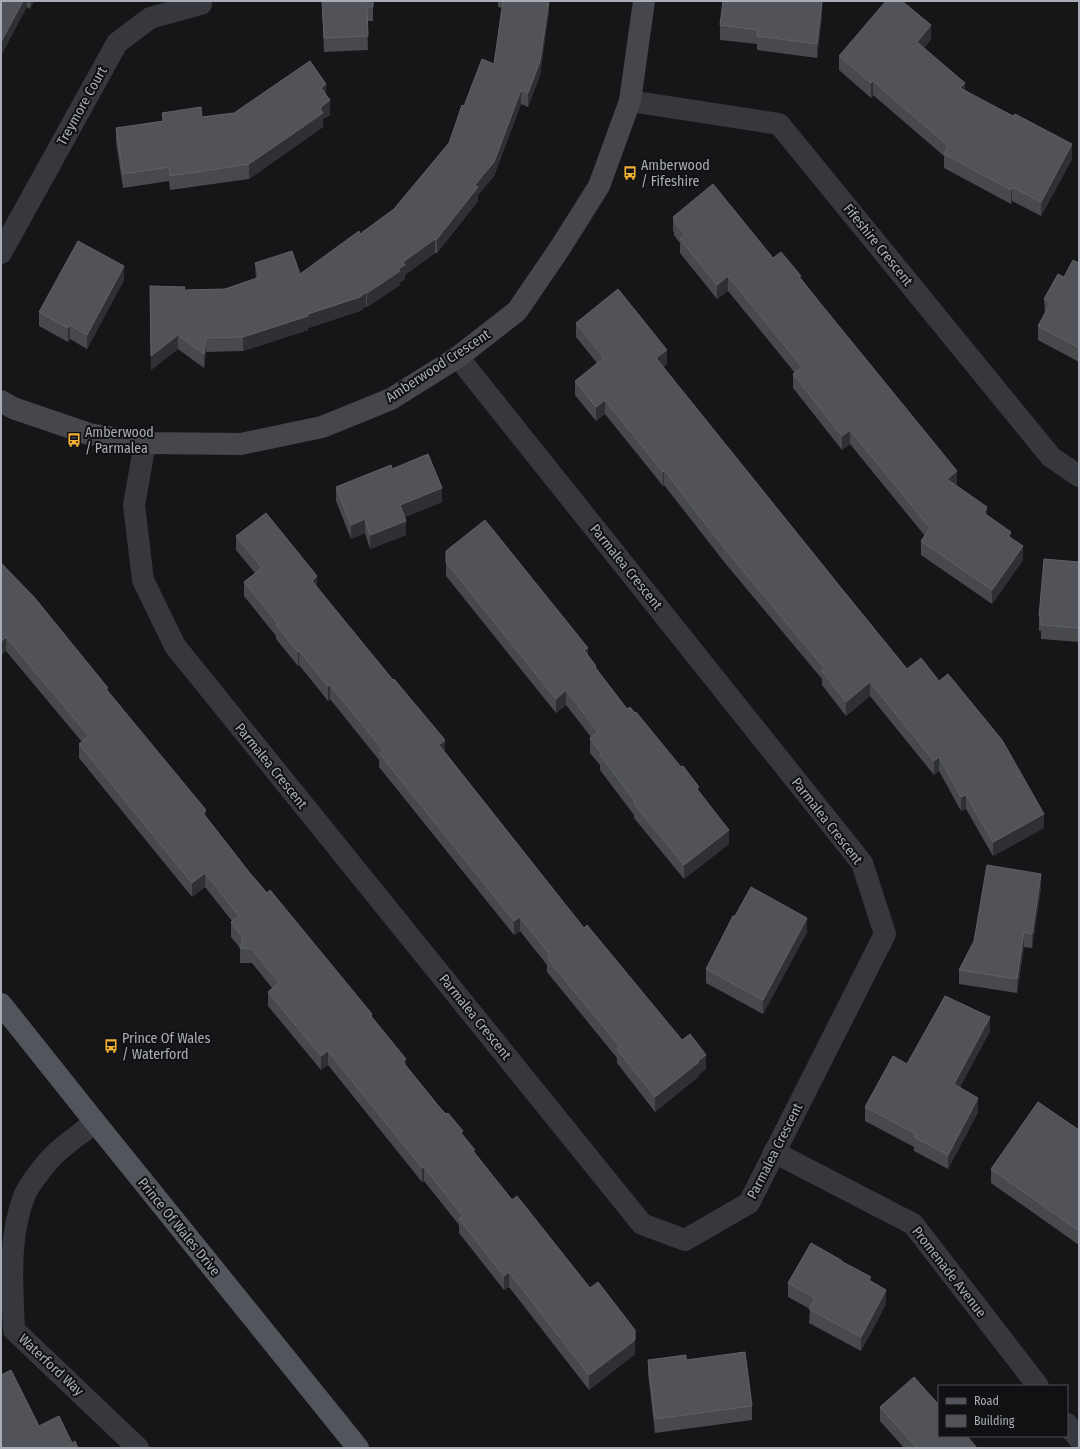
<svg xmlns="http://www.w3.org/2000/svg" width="1080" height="1449" font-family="'Fira Sans Condensed',sans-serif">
<rect width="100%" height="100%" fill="#161618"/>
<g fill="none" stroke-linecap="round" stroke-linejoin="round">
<g stroke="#37383d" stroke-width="22">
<path d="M630,101l149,23 272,333 28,19"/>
<path d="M1,253l116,-210 33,-25 51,-14"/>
<path d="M145,443l-11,62 9,75 32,66 467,578 43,16 64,-37 136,-269 -23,-71 -404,-506"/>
<path d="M95,1122c-13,11 -29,21 -41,33 -9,9 -23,27 -29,39 -17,42 -13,91 -11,136l124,118"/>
<path d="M774,1152l139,72 125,162"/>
<path d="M1067,1424l12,15"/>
</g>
<path stroke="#45474d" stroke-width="22" d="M1,401l12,7 76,26 56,9 96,1 81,-17 69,-28 67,-42 59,-46 43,-63 39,-62 31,-85 14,-100"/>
<path stroke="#53555c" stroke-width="22" d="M1,1004l94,118 263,326"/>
</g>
<g fill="#47494d">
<path d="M1,1h33l-4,8 -3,-2z"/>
<path d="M322,1h51v20h-6l1,29 -44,2z"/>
<path d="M498,1h51v10l-9,64 -12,32 -7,-3 -27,72 -16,19v6l-41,52h-2l-30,22v4l-5,3v3l-33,22 -1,-1 -6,5 -52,17v2l-65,21 -37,1 -2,16 -26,-19 -27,21 -1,-84 35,4 40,-1 31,-10 -1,-16 45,11 60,-40 34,-25 55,-66 15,-37 30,-42 8,-56 -4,-1z"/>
<path d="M822,16l-5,42 -60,-8v-6l-37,-4v-15z"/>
<path d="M931,39l-7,9 41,42 107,69 -31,57 -29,-15 -1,3 -67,-36v-12l-71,-61 -2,3 -32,-28v-14z"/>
<path d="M326,95l4,20 -7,4v8l-74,52 -79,11 -1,-9 -46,7 -7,-46v-14l46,-7v-8l40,4 32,-4z"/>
<path d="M673,217l100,41 28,20 156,207 -1,1 55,52 12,22 -31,44 -71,-49v-14l4,-5 -75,-92 -8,6 -49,-62v-14l2,-1 -67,-82 -11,8 -37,-46v-10l-6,-8v-3l-1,-1z"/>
<path d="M1079,263v99l-41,-22v-14l7,-13 -1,-14 20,-22z"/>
<path d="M124,280l-37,69 -17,-10 -2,3 -29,-16v-14z"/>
<path d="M576,323l91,41 -4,3 183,227 61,75 137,159 -51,28 -27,-47 -5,2 -22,-40 -5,4 -64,-79 -24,20 -24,-31v-6l-97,-116 -61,-78 -1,1 -58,-72 -9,7 -21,-26v-14l22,-18 -21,-26z"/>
<path d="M392,469l50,33 -37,15 1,18 -36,14 -5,-16 -14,6 -15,-38v-14z"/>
<path d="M236,536l81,51 128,165 139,176 122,141 -7,5v2l-44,36 -38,-49v-5l-70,-86v-7l-27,-34 -6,4 -135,-168v-7l-49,-61 -2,2 -29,-36 -1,1 -22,-27v-3l-32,-40v-14l11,-9 -19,-23z"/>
<path d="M446,551l142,104 8,14 31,40 72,83 30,52 -45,35 -50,-61v-3l-34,-45v-5l-10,-12v-15l1,-1 -25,-32 -10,8 -110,-137z"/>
<path d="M1079,562v80l-38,-3v-8h-2v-15z"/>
<path d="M1,563l107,128 141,181 123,146 34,48 57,69 12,18 160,201 -46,36 -80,-103 -5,3 -45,-57v-8l-35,-44 -2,1 -94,-117 -7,5 -53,-64v-14l4,-4 -20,-25h-12v-15l-9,-11v-15l1,-1 -27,-34 -13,10 -113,-139v-14l3,-2 -76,-91z"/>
<path d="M1041,888l-9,60 -8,-1 -7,46 -58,-9v-14z"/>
<path d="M735,916l72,16 -44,82 -57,-31v-14z"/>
<path d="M990,1031l-30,56 18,25 -30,57 -34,-18v-4l-49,-26v-14l42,-43z"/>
<path d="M1079,1130v115l-88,-62v-14z"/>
<path d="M841,1261l30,20 15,23 -25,47 -52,-28 1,-14 -22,-12v-14z"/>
<path d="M648,1360h38l66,46v14l-97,13 -7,-59z"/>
<path d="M880,1407l97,41h-73l-24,-27z"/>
</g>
<g fill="#2f3033">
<path d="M23,1h4v6l-26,49v-14z"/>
<path d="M30,1h4l-4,8z"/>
<path d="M549,1v10l-9,64 -12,32v-14z"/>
<path d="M822,2v14l-5,42v-14z"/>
<path d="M931,25v14l-14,17v-14z"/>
<path d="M873,81v14l-2,3v-15z"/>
<path d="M965,83v14l-5,-9z"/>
<path d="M326,84v14l-5,-10z"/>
<path d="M521,90v14l-27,72 -16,19v6l-41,52v-14l38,-54z"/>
<path d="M330,100v15l-7,4v8l-74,52v-15l71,-56z"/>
<path d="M1072,144v15l-31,57v-14z"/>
<path d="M1012,187v14l-1,3v-14z"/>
<path d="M435,239v14l-30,22v4l-5,3v3l-33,22v-14l36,-31z"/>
<path d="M124,266v14l-37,69v-14z"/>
<path d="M728,276v15l-11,8v-14z"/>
<path d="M366,292v14l-6,5 -52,17v2l-65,21v-14l65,-23z"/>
<path d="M70,325v14l-2,3v-14z"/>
<path d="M178,335v14l-27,21v-14z"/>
<path d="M206,338v14l-2,16v-14z"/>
<path d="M667,350v14l-11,9v-15z"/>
<path d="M605,400v14l-9,7v-14z"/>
<path d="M850,430v14l-8,6v-14z"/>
<path d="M664,470v15l-1,1v-14z"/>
<path d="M957,471v14l-10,8v-14z"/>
<path d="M442,488v14l-42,17v-14z"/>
<path d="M987,507v14l-3,-8z"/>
<path d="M365,519v14l-14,6v-14z"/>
<path d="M406,521v14l-36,14v-14z"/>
<path d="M1011,532v14l-3,-10z"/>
<path d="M1023,546v14l-31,44v-14z"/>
<path d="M317,576v14l-5,-9z"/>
<path d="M6,637v14l-5,5v-14z"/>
<path d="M588,648v14l-4,-12z"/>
<path d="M299,651v14l-1,1v-14z"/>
<path d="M870,682v14l-24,20v-14z"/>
<path d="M330,685v14l-2,2v-15z"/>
<path d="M566,690v15l-10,8v-14z"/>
<path d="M445,740v14l-6,-9z"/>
<path d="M939,757v14l-5,4v-14z"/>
<path d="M966,795v14l-5,2v-14z"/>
<path d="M206,810v14l-3,-11z"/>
<path d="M1044,814v14l-51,28v-14z"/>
<path d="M729,830v14l-45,35v-14z"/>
<path d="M205,873v14l-13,10v-14z"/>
<path d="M1041,874v14l-9,60v-14z"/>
<path d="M520,917v14l-6,4v-14z"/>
<path d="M807,918v14l-44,82v-14z"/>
<path d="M1024,932v15l-7,46v-14z"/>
<path d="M990,1017v14l-36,67v-14z"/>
<path d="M328,1051v14l-7,5v-14z"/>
<path d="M706,1055v14l-7,5v2l-44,36v-15l43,-36z"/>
<path d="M406,1059v14l-3,-11z"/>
<path d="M978,1098v14l-30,57v-14z"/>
<path d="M424,1167v14l-2,1v-14z"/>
<path d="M509,1272v15l-5,3v-14z"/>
<path d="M886,1290v14l-25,47v-14z"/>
<path d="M635,1340v14l-46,36v-15z"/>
</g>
<g fill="#525359" stroke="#5f6168">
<path d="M1,1h22l-22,41z"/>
<path d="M322,1h51v6h-6l1,29 -44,2z"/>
<path d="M503,1h46l-9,60 -12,32 -7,-3 -27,72 -19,23 3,2 -41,52h-2l-32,23 2,3 -7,4 2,2 -33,22 -1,-1 -6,5 -52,17v2l-65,21 -37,1 -2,16 -26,-19 -27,21 -1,-70 35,1 -1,3 41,-1 35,-12 -5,-14 37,-12 8,23 59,-43 1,3 34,-25 55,-66 13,-38 2,1 18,-47 12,5z"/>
<path d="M723,1h93l6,1 -5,42 -60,-8 1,-6 -38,-5z"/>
<path d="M886,1h16l29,24 -14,17 48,41 -5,5 53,28 2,-2 57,30 -31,58 -29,-15 -1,3 -67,-36 4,-8 -75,-65 -2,2 -32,-27z"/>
<path d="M310,61l16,23 -5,4 9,12 -10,8 3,5 -74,51 -79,12 -1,-9 -46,7 -7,-46 48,-7 -2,-8 39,-6 1,10 32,-4z"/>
<path d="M713,184l60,74 8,-6 20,24 -2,1 158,194 -10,8 40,28 -3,6 27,19 -3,4 15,10 -31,44 -71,-49 9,-13 -80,-98 -8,6 -49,-62 9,-7 -74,-91 -11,9 -37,-46 5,-4 -11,-14 2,-1 -3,-3z"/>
<path d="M78,241l46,25 -37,69 -17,-10 -2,3 -29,-16z"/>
<path d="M1073,260l6,3v85l-41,-22 13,-24 -7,-3 14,-25 6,3z"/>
<path d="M618,289l49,61 -11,8 190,236 61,75 14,-11 18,23 9,-7 54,66 42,74 -51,28 -27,-47 -5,2 -22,-40 -5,4 -64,-79 -24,20 -24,-31 3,-2 -100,-120 -61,-79 -1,2 -58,-72 -9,7 -21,-26 29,-23 -28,-35z"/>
<path d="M428,454l14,34 -42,17 6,16 -36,14 -5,-16 -14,6 -15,-38 55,-22 1,4z"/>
<path d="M266,513l51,63 -5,5 81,99 1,-1 51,61 -6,5 145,183 3,-3 95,115 8,-6 16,21 -8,6 1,1 -44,35 -38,-48 3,-2 -73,-89 3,-3 -30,-38 -6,4 -135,-168 4,-3 -53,-65 -2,1 -29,-35 -1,1 -22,-27 2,-1 -34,-42 18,-14 -26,-32z"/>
<path d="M485,520l103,128 -4,2 12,16 -1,1 32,42 3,-2 5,6 1,-1 45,55 2,-1 16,21 -2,2 32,41 -45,35 -50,-61 2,-1 -36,-48 2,-1 -12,-16 8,-6 -32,-42 -10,9 -110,-137v-11z"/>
<path d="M1044,559l35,3v66l-38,-3v-8l-2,-1z"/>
<path d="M1,563l33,34 74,91 -2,1 100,121 -3,3 46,59 18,21 3,-3 102,124 -1,2 35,43 -3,3 37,46 6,6 2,-1 15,18 -2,2 14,17 -2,1 39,49 5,-4 73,92 8,-6 37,48v10l-46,35 -80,-103 -5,4 -45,-57 4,-3 -39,-49 -2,1 -94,-117 -7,5 -53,-64 11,-9 -27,-34 -12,-1 3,-10 -12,-16 8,-6 -34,-43 -13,10 -113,-139 10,-8 -83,-99 -5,5z"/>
<path d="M987,865l54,9 -9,60 -8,-2 -7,47 -58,-9 15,-29z"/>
<path d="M751,887l56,31 -44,82 -57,-31 27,-53h2z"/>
<path d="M945,996l45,21 -36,67 24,14 -30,57 -34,-18 2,-3 -51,-27 28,-51 14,8z"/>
<path d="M1038,1102l41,28v101l-88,-62z"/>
<path d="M811,1243l30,17v1l30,16 -2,3 17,10 -25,47 -52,-28 6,-11 -27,-15z"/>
<path d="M745,1352l7,54 -97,13 -7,-59 38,-5v5z"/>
<path d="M11,1370l28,56 20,-10 13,27 3,-2 3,7h-77v-73z"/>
<path d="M914,1377l25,28v31h28l10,12h-60l-37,-41z"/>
</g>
<defs>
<symbol id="bus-bare" viewBox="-9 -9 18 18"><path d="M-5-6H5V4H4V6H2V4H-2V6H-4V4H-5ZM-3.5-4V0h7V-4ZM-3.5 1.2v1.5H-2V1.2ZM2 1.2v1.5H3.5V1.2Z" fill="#f2b134" stroke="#111113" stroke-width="2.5" paint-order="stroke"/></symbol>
</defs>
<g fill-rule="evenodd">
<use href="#bus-bare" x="620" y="163" width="20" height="20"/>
<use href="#bus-bare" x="64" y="430" width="20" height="20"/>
<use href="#bus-bare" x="101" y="1036" width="20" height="20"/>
</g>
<g text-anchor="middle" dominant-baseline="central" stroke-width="4" stroke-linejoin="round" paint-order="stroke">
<g font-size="14" fill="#a8adb8" stroke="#111113">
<text transform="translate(82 106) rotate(-61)">Treymore Court</text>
<text transform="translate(878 245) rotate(51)">Fifeshire Crescent</text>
<text transform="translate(438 366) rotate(-33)">Amberwood Crescent</text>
<text transform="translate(626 567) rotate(51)">Parmalea Crescent</text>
<text transform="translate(271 766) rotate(51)">Parmalea Crescent</text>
<text transform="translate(827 821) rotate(52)">Parmalea Crescent</text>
<text transform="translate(475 1017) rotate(51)">Parmalea Crescent</text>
<text transform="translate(775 1151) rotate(-63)">Parmalea Crescent</text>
<text transform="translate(179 1227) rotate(51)">Prince Of Wales Drive</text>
<text transform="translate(949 1272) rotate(52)">Promenade Avenue</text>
<text transform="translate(51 1365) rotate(43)">Waterford Way</text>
</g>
<g font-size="14" fill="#a8adb8" stroke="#111113" text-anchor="start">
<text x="641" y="165">Amberwood<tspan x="641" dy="16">/ Fifeshire</tspan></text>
<text x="85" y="432">Amberwood<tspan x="85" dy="16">/ Parmalea</tspan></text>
<text x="122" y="1038">Prince Of Wales<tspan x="122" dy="16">/ Waterford</tspan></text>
</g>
</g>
<rect width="1080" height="1449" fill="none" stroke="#a8adb8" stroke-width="4"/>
<rect x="938" y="1385" width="130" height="52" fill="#111113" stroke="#4d4f55"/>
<rect x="946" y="1398" width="20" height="6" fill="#53555c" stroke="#4d4f55"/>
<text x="974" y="1405" font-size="12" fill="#a8adb8">Road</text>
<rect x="946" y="1415" width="20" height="12" fill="#525359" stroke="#4d4f55"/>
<text x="974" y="1425" font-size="12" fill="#a8adb8">Building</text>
</svg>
